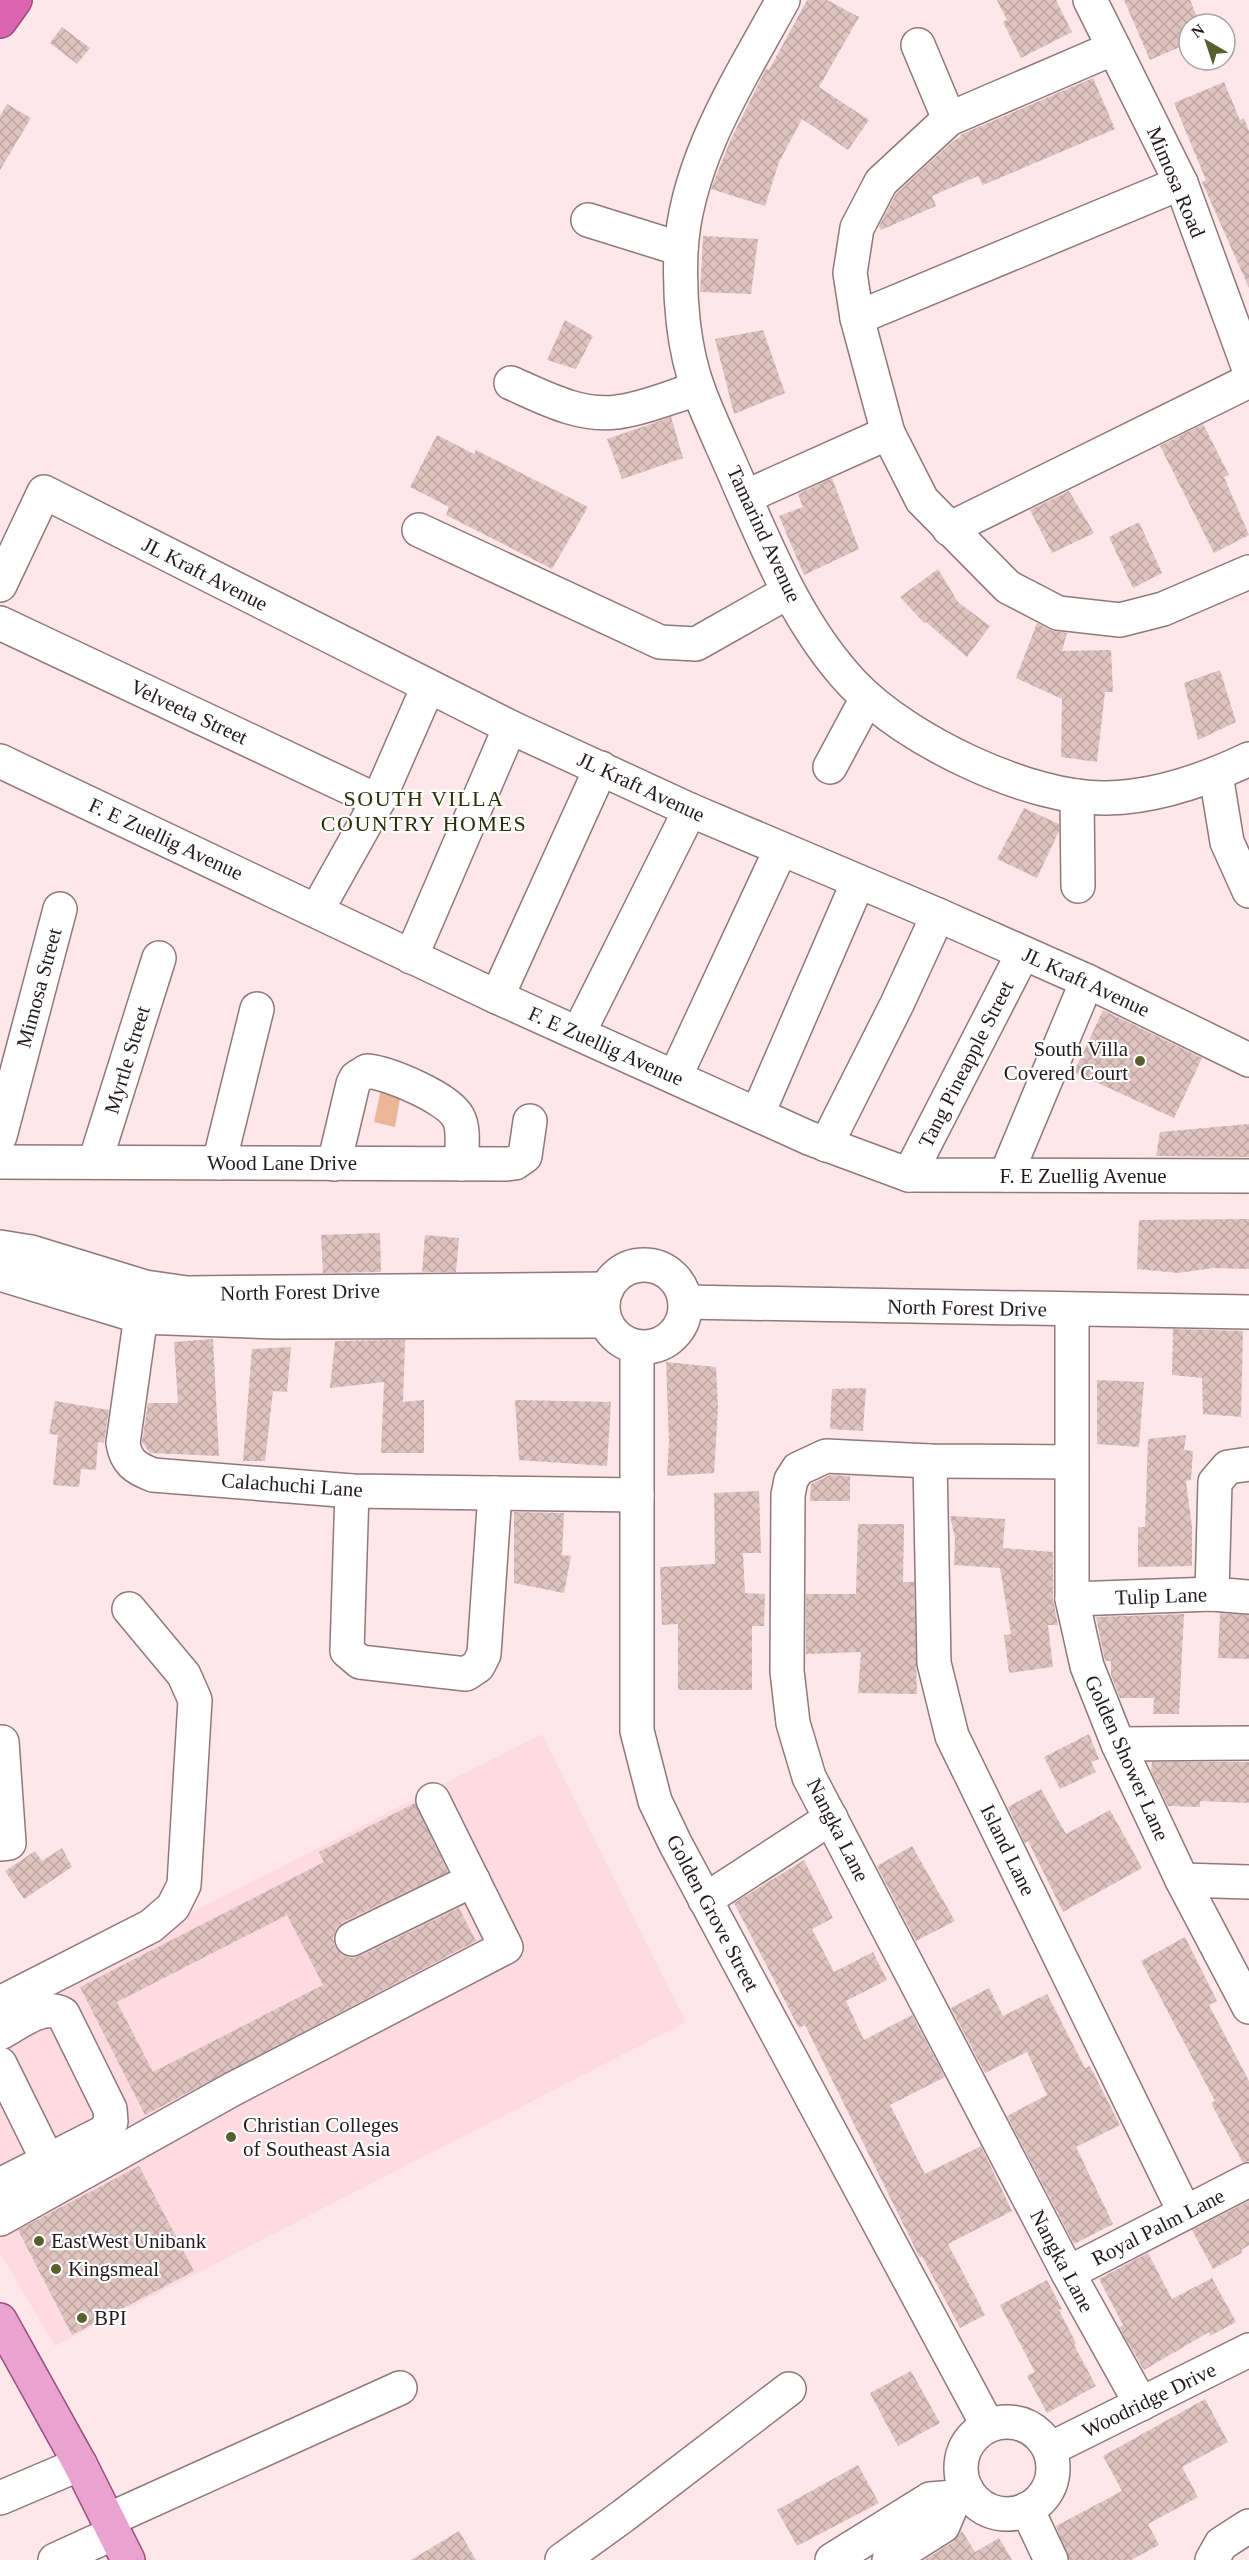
<svg xmlns="http://www.w3.org/2000/svg" width="1249" height="2560" font-family="'Times New Roman',serif">
<defs>
<pattern id="building-cross-hatch" width="8" height="8" patternUnits="userSpaceOnUse" patternTransform="scale(1.5)"><rect width="8" height="8" fill="#dec3bf"/><path d="M0 0l8 8M0 8l8-8" fill="none" stroke="#bea7a4"/></pattern>
</defs>
<rect width="100%" height="100%" fill="#fde7eb"/>
<path fill="#fedae1" d="M542,1734l144,288 -631,324 -55,-93v-243z"/>
<path fill="#ebb598" d="M381,1089l20,4 -6,34 -21,-5z"/>
<g fill="url(#building-cross-hatch)" fill-rule="evenodd">
<path d="M807,0h20l32,17 -40,70 50,33 -21,30 -46,-31 -23,43 -14,44 -54,-17 19,-48 36,-72 3,1z"/>
<path d="M997,0h59l16,32 -51,26 -18,-36 4,-2z"/>
<path d="M1124,0h66l10,24h-11v19l-39,17z"/>
<path d="M62,27l28,21 -13,16 -27,-21z"/>
<path d="M1093,78l22,51 -132,56 -5,-9 -46,20 4,10 -55,24 -2,-4 17,-32 57,-53 8,-4 -1,-2z"/>
<path d="M1224,82l16,38 4,-2 5,13v157l-47,-106 4,-2 -32,-77z"/>
<path d="M7,104l24,14 -31,52v-54z"/>
<path d="M703,236l55,3 -7,55 -51,-2z"/>
<path d="M565,320l28,16 -17,33 -29,-9z"/>
<path d="M763,330l22,63 -51,21 -19,-75z"/>
<path d="M671,417l12,41 -61,21 -15,-40z"/>
<path d="M1203,424l26,51 -5,2 25,58 -35,18 -54,-107z"/>
<path d="M437,435l37,19 2,-4 112,57 -36,62 -106,-54 3,-8 -39,-20z"/>
<path d="M832,478l27,71 -55,26 -25,-59 24,-9 -5,-13z"/>
<path d="M1069,491l25,42 -42,20 -22,-43z"/>
<path d="M1139,522l23,51 -29,15 -24,-51z"/>
<path d="M938,569l20,33 32,24 -23,31 -41,-35 -2,1 -24,-26z"/>
<path d="M1037,623l13,7 17,3 -5,18 49,-1 2,42h-8l-8,70 -36,-5 1,-58 -46,-21z"/>
<path d="M1220,670l16,52 -38,18 -14,-57z"/>
<path d="M1024,808l35,16v7l-22,47 -40,-19z"/>
<path d="M1103,1010l99,48 -28,60 -100,-46z"/>
<path d="M1249,1124v33l-93,-1 4,-24z"/>
<path d="M1249,1219v50l-36,-1 -35,5 -41,-4 2,-49z"/>
<path d="M380,1233l1,39 -58,1 -2,-38z"/>
<path d="M425,1235l34,3 -3,34h-34z"/>
<path d="M1173,1329l70,2 -2,86 -38,-3 -1,-36 -30,-3z"/>
<path d="M213,1339l6,117 -69,-3 -8,-11 6,-39h30l-4,-61z"/>
<path d="M405,1340l-2,62 21,-2v53h-43l3,-71 -54,6 5,-47z"/>
<path d="M291,1347l-4,45 -14,-1 -8,70h-22l9,-112z"/>
<path d="M666,1362l50,5 2,41 -4,65 -47,3 2,-34z"/>
<path d="M1097,1380l47,2 -5,65 -42,-3z"/>
<path d="M866,1388l-3,43 -33,-2 2,-40z"/>
<path d="M515,1400l96,2 -4,64 -88,-6z"/>
<path d="M55,1401l54,9 -5,33 -6,-1 -2,28 -15,-1 -2,18 -26,-2 5,-50 -9,-1z"/>
<path d="M1186,1435l-2,15 9,1 -2,29 -5,1 6,46v39l-54,1v-40h7l3,-88z"/>
<path d="M830,1475l20,1v25h-40l1,-17z"/>
<path d="M759,1491l2,62h-18l2,40 20,1 -1,32h-12v64h-74v-66l-16,1 -2,-58 55,-3 -1,-71z"/>
<path d="M514,1512l50,1 -2,42 9,1 -7,37 -50,-10z"/>
<path d="M950,1516l55,3 -2,29 50,4v47l5,26h-10l5,42 -44,6 -5,-38 7,-1 -11,-66 -46,-3 1,-27z"/>
<path d="M858,1524h46l-1,58h11l3,112 -59,-1 3,-41 -55,2v-60h50z"/>
<path d="M1220,1613l29,2v44l-31,-1z"/>
<path d="M1184,1614l-5,100h-26l1,-16h-34l-9,-23v-14h-6l-9,-44z"/>
<path d="M1089,1734l10,25 -8,3 5,10 -36,17 -16,-32z"/>
<path d="M1152,1762h97v41l-49,-2v6l-32,-1 -17,-35z"/>
<path d="M1041,1789l25,45 44,-24 32,58 -79,44 -35,-71 -3,2 -17,-36z"/>
<path d="M415,1803l33,69 -105,50 -7,7 -3,9 2,9 7,8 8,3 10,-2 99,-48 17,33 -331,174 -65,-128 244,-125 -5,-10zM287,1915l36,70 -170,87 -36,-70z"/>
<path d="M912,1846l43,75 -39,20 -39,-75z"/>
<path d="M62,1848l10,19 -48,32 -19,-28 30,-20 7,10z"/>
<path d="M804,1860l29,58 -21,11 22,43 39,-20 14,28 -41,21 18,39 48,-25 33,62 -55,28 35,69 56,-28 31,65 -64,33 37,71 -25,13 -38,-72 -2,2 -115,-233 -6,3 -65,-125z"/>
<path d="M1185,1937l32,64 -8,4 40,76v80l-6,2 -32,-60 4,-2 -74,-140z"/>
<path d="M989,1988l14,28 44,-22 38,74 5,-2 30,59 -44,22 37,77 -39,20 -67,-128 40,-21 -20,-43 -42,21 -34,-65z"/>
<path d="M139,2166l55,105 -122,64 -54,-105z"/>
<path d="M1249,2201v44l-8,5 1,3 -29,16 -21,-39z"/>
<path d="M1148,2253l24,46 40,-21 24,44 -26,14 -1,-4 -65,38 -25,-43 4,-2 -24,-46z"/>
<path d="M1047,2280l15,29 -3,1 17,33 -2,2 22,41 -49,27 -20,-37 8,-4 -35,-67z"/>
<path d="M911,2371l29,52 -42,23 -28,-53z"/>
<path d="M1205,2399l23,43 -46,25 16,30 -50,27 11,21 -28,15h-62l-13,-34 66,-35 -19,-35z"/>
<path d="M858,2465l21,38 -82,43 -20,-36z"/>
<path d="M459,2531l17,29h-65z"/>
<path d="M962,2531l13,21 24,-14 13,22h-88l29,-18z"/>
</g>
<g fill="none" stroke-linecap="round" stroke-linejoin="round">
<defs>
<g id="minor">
<path d="M783,0c-42,77 -97,160 -102,251 -2,45 2,98 18,140 12,32 27,62 40,93 30,69 61,144 114,200 53,56 177,116 254,114 50,-1 98,-18 142,-39"/>
<path d="M1090,0l91,183 68,186"/>
<path d="M918,45l31,74"/>
<path d="M1114,48l-165,71 -68,63 -24,46 -7,45 7,45 31,115 34,67 86,87 50,26 62,7 43,-11 86,-37"/>
<path d="M588,220l93,29"/>
<path d="M857,318l324,-135"/>
<path d="M511,383c34,15 69,34 106,29 27,-3 55,-16 81,-23"/>
<path d="M745,497l143,-64"/>
<path d="M949,529l300,-148"/>
<path d="M419,530l241,112 36,2 92,-52"/>
<path d="M0,585l44,-93 466,235 180,83 248,105 149,66 162,79"/>
<path d="M0,623l378,178"/>
<path d="M0,761l497,236 312,141 100,37 340,1"/>
<path d="M830,767l37,-69"/>
<path d="M1216,775l11,67 22,49"/>
<path d="M1077,796l1,90"/>
<path d="M317,910l61,-109 50,-114"/>
<path d="M411,957l99,-230"/>
<path d="M497,997l104,-229"/>
<path d="M579,1032l111,-222"/>
<path d="M675,1077l106,-228"/>
<path d="M758,1113l100,-231"/>
<path d="M0,1136l60,-227"/>
<path d="M826,1145l71,-141 41,-89"/>
<path d="M0,1162l507,2 8,-1 10,-7 5,-35"/>
<path d="M95,1162l64,-204"/>
<path d="M219,1163l38,-154"/>
<path d="M334,1164l19,-80 3,-6 11,-7c22,2 81,27 91,46 7,12 3,33 4,47"/>
<path d="M909,1175l114,-222"/>
<path d="M1006,1175l81,-194"/>
<path d="M0,1247l31,5 114,35 42,6 420,-4"/>
<circle cx="644" cy="1306" r="41"/>
<path d="M0,1274l141,43 136,5 328,-1"/>
<path d="M145,1287l-22,156c3,19 12,25 30,32l199,16 285,4"/>
<path d="M685,1302l564,10"/>
<path d="M1072,1311v288l15,67 31,78 64,136 67,127"/>
<path d="M637,1347v384l18,70 20,42 313,583"/>
<path d="M930,1461l4,202 18,73 233,477"/>
<path d="M1071,1462l-141,-1 -104,-5 -28,13 -7,11 -3,15 -1,176 6,52 16,54 259,496 73,131"/>
<path d="M352,1491l-5,160 13,11 106,12 12,-8 6,-12 11,-161"/>
<path d="M1212,1594l3,-112 13,-15 21,-3"/>
<path d="M1072,1599l140,-5 37,3"/>
<path d="M1118,1744l131,-1"/>
<path d="M0,1844l9,-1 -7,-101"/>
<path d="M1182,1880l67,2"/>
<path d="M705,1900l126,-82"/>
<path d="M352,1939l121,-59"/>
<path d="M0,2003l151,-77 22,-19 11,-22 11,-185 -11,-25 -55,-66"/>
<path d="M0,2033c19,-10 42,-30 63,-19l47,95 1,13 -7,10 -104,53"/>
<path d="M0,2064l48,97"/>
<path d="M0,2219l231,-129 275,-143 -73,-147"/>
<path d="M1068,2273l181,-93"/>
<circle cx="1007" cy="2468" r="46"/>
<path d="M1050,2449l199,-99"/>
<path d="M0,2498l80,-34"/>
<path d="M1027,2509l24,51"/>
<path d="M108,2520l292,-132"/>
<path d="M55,2560l59,-27"/>
<path d="M562,2560l61,-44 166,-127"/>
<path d="M832,2560l98,-61 25,-2 12,-7"/>
<path d="M889,2560l54,-34 12,-29"/>
<path d="M1212,2560l9,-16 28,-18"/>
</g>
<path id="major" d="M0,2320l80,144 48,96"/>
<path id="highway" d="M0,21l15,-21"/>
</defs>
<use href="#minor" stroke="#90787c" stroke-width="36"/>
<use href="#major" stroke="#9b4b7c" stroke-width="36"/>
<use href="#highway" stroke="#9b4b7c" stroke-width="36"/>
<use href="#minor" stroke="#fff" stroke-width="33"/>
<use href="#major" stroke="#e9a3cf" stroke-width="33"/>
<use href="#highway" stroke="#db65af" stroke-width="33"/>
</g>
<g fill="#595f2d" stroke="#fff" stroke-width="2">
<circle cx="1140" cy="1061" r="6"/>
<circle cx="231" cy="2137" r="6"/>
<circle cx="39" cy="2241" r="6"/>
<circle cx="56" cy="2269" r="6"/>
<circle cx="82" cy="2318" r="6"/>
</g>
<g text-anchor="middle" dominant-baseline="central" stroke-width="4.5" stroke-linejoin="round" paint-order="stroke">
<g font-size="21" fill="#251b1d" stroke="#fff">
<text transform="translate(1176 182) rotate(67)">Mimosa Road</text>
<text transform="translate(764 534) rotate(65)">Tamarind Avenue</text>
<text transform="translate(205 574) rotate(27)">JL Kraft Avenue</text>
<text transform="translate(189 712) rotate(25)">Velveeta Street</text>
<text transform="translate(641 787) rotate(25)">JL Kraft Avenue</text>
<text transform="translate(166 839) rotate(25)">F. E Zuellig Avenue</text>
<text transform="translate(1086 982) rotate(25)">JL Kraft Avenue</text>
<text transform="translate(39 988) rotate(-75)">Mimosa Street</text>
<text transform="translate(606 1046) rotate(24)">F. E Zuellig Avenue</text>
<text transform="translate(127 1060) rotate(-73)">Myrtle Street</text>
<text transform="translate(966 1064) rotate(-63)">Tang Pineapple Street</text>
<text x="282" y="1163">Wood Lane Drive</text>
<text x="1083" y="1176">F. E Zuellig Avenue</text>
<text transform="translate(300 1292) rotate(-1)">North Forest Drive</text>
<text transform="translate(967 1308) rotate(1)">North Forest Drive</text>
<text transform="translate(292 1485) rotate(4)">Calachuchi Lane</text>
<text transform="translate(1161 1596) rotate(-2)">Tulip Lane</text>
<text transform="translate(1127 1758) rotate(66)">Golden Shower Lane</text>
<text transform="translate(838 1830) rotate(63)">Nangka Lane</text>
<text transform="translate(1008 1850) rotate(64)">Island Lane</text>
<text transform="translate(713 1913) rotate(62)">Golden Grove Street</text>
<text transform="translate(1158 2227) rotate(-27)">Royal Palm Lane</text>
<text transform="translate(1062 2261) rotate(62)">Nangka Lane</text>
<text transform="translate(1149 2400) rotate(-26)">Woodridge Drive</text>
</g>
<g font-size="21" fill="#251b1d" stroke="#fff" text-anchor="start">
<text x="1128" y="1049" text-anchor="end">South Villa<tspan x="1128" dy="24">Covered Court</tspan></text>
<text x="243" y="2125">Christian Colleges<tspan x="243" dy="24">of Southeast Asia</tspan></text>
<text x="51" y="2241">EastWest Unibank</text>
<text x="68" y="2269">Kingsmeal</text>
<text x="94" y="2318">BPI</text>
</g>
<g font-size="22" letter-spacing="1.5" fill="#2b3006" stroke="#fff">
<text x="424" y="798">SOUTH VILLA<tspan x="424" dy="25">COUNTRY HOMES</tspan></text>
</g>
</g>
<g transform="translate(1207 42) rotate(321)"><circle r="28" fill="#ffffff" stroke="#a8a4a5" stroke-width="1.5"/>
<path d="M0-4.5L10 22L0 15L-10 22Z" fill="#595f2d"/>
<text y="-9" font-size="16" font-weight="bold" text-anchor="middle" fill="#251b1d">N</text>
</g>
</svg>
